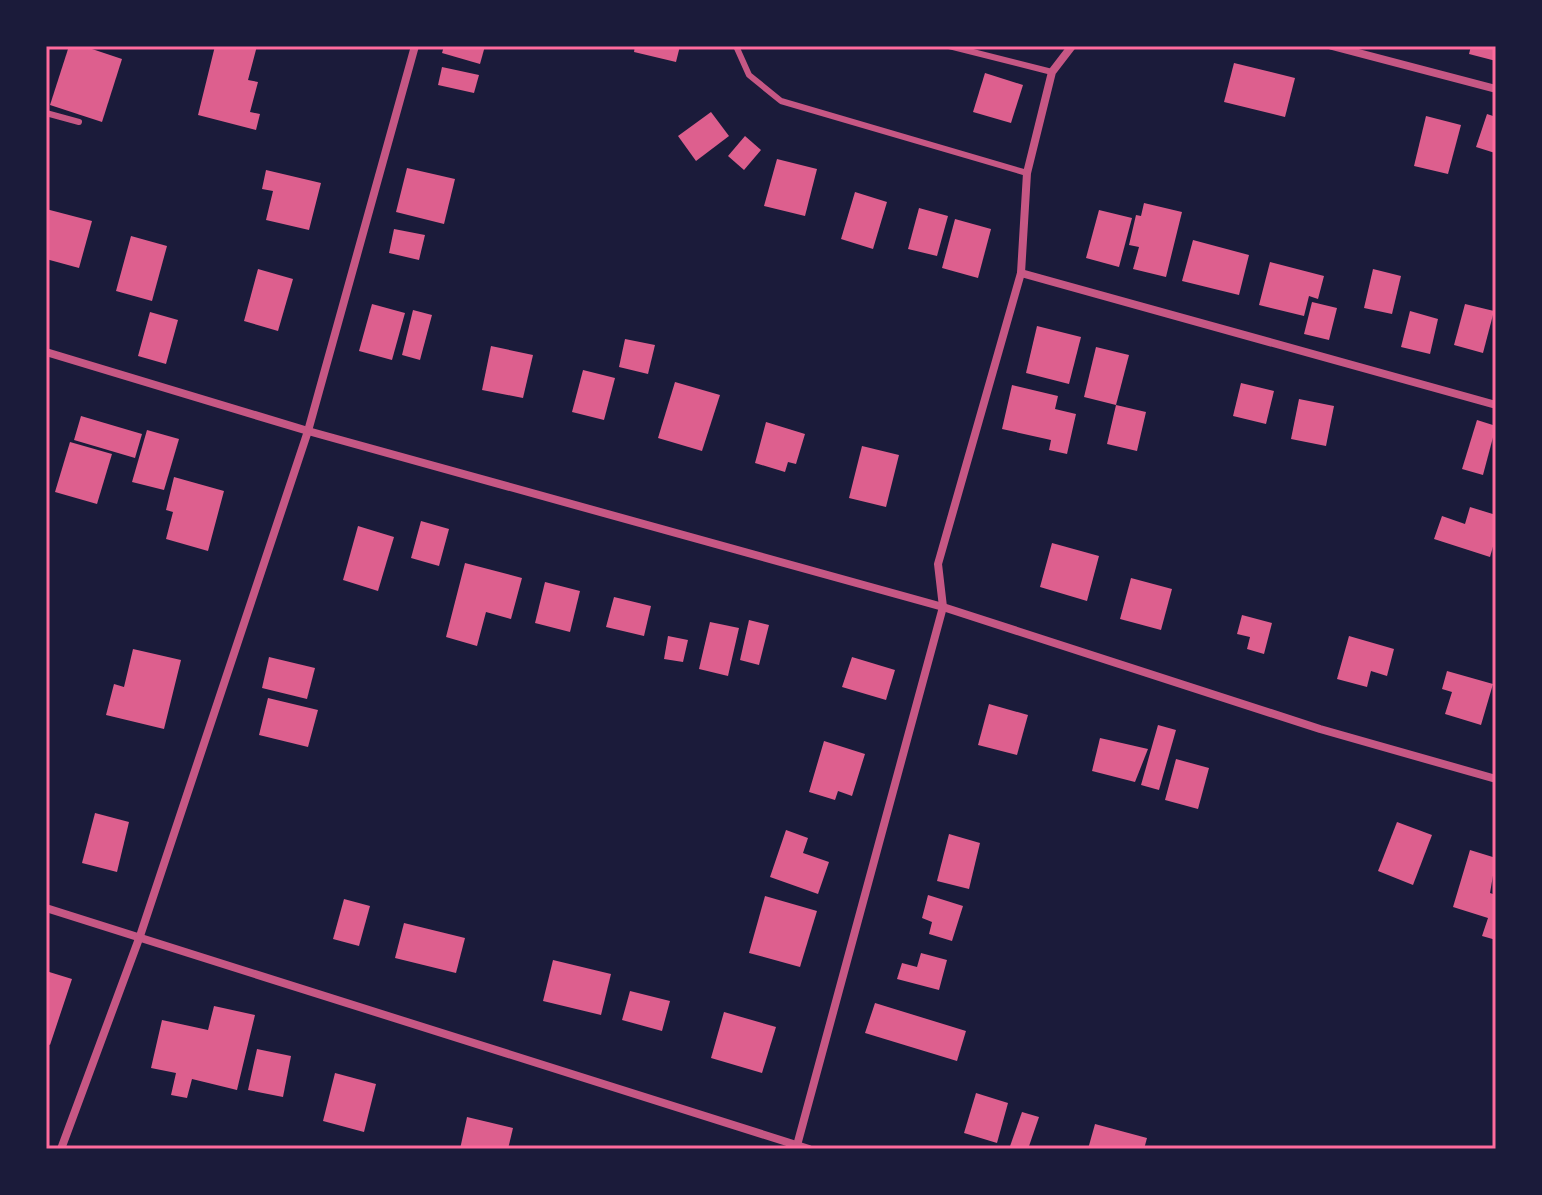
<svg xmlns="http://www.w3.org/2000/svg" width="1542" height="1195" font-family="'IBM Plex Sans',sans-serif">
<rect width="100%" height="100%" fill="#1b1b3a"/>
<g fill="#dd5f8e">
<path d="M69,46h14l39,13 -20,63 -52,-17z"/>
<path d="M215,46h42l-9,34 10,2 -8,30 10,2 -4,16 -58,-15z"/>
<path d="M444,46h41l-5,18 -38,-11z"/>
<path d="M635,46h45l-4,16 -42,-10z"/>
<path d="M1471,46h25v15l-27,-7z"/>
<path d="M1234,63l61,15 -10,39 -61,-15z"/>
<path d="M442,67l37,8 -5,18 -36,-8z"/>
<path d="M985,73l38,12 -12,38 -38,-11z"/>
<path d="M711,112l18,24 -33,25 -18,-25z"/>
<path d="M1487,114l9,3 -1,36 -19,-6z"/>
<path d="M1426,116l35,9 -13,49 -34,-8z"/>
<path d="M745,136l16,14 -17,20 -16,-14z"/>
<path d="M777,159l40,10 -12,47 -41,-10z"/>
<path d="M407,168l48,11 -11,45 -48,-12z"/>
<path d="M266,170l55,13 -12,47 -43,-10 7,-29 -11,-2z"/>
<path d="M855,192l32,10 -14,47 -32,-10z"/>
<path d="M1144,203l38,9 -16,65 -33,-8 6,-22 -10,-2 7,-30 5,1z"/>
<path d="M919,208l29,8 -11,40 -29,-7z"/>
<path d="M46,209l46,12 -13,47 -33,-9z"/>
<path d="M1099,210l33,8 -13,49 -33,-9z"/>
<path d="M955,219l36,10 -13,49 -36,-10z"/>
<path d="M394,229l31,6 -6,25 -30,-7z"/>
<path d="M131,236l36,10 -15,55 -36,-10z"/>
<path d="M1193,240l56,15 -10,40 -57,-14z"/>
<path d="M1270,262l54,14 -6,23 -9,-3 -5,20 -45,-11z"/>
<path d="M258,269l35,10 -15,52 -34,-10z"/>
<path d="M1373,269l28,7 -9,38 -28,-6z"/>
<path d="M1312,302l25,6 -8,32 -25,-6z"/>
<path d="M372,304l33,9 -13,47 -33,-9z"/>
<path d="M1465,304l29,7 -11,42 -29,-8z"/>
<path d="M413,310l19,5 -12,45 -18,-5z"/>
<path d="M1410,311l28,8 -8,35 -29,-7z"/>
<path d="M150,312l28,8 -12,44 -28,-8z"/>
<path d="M1037,326l44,11 -12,47 -43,-11z"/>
<path d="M625,339l30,6 -7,29 -29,-7z"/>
<path d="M491,346l42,9 -10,43 -41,-8z"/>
<path d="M1096,347l33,8 -13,50 -32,-8z"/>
<path d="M583,370l32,8 -11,42 -32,-8z"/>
<path d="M675,382l45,13 -18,56 -44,-13z"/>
<path d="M1241,383l33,8 -8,33 -33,-8z"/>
<path d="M1012,385l46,11 -3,13 21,5 -9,40 -18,-4 2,-10 -49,-11z"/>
<path d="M1299,399l35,7 -8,40 -35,-7z"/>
<path d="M1116,405l30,7 -9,39 -30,-7z"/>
<path d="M81,416l61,18 -7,24 -61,-18z"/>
<path d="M1477,420l19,6 -13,49 -21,-6z"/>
<path d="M766,422l39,12 -9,30 -8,-2 -3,10 -30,-9z"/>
<path d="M147,430l32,9 -15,51 -32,-8z"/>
<path d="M70,442l42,12 -15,50 -42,-12z"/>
<path d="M862,446l37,9 -13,52 -37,-9z"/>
<path d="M174,477l50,14 -16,60 -42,-12 7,-27 -7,-2z"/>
<path d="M1470,507l26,8v21l-6,21 -56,-18 8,-23 23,8z"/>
<path d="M421,521l28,8 -10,37 -28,-8z"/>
<path d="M358,526l36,11 -16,54 -35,-11z"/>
<path d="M1052,543l47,13 -12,45 -47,-14z"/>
<path d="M465,563l57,15 -11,41 -25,-7 -9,34 -31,-9z"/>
<path d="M1131,578l41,11 -11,41 -41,-11z"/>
<path d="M545,582l35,9 -10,41 -35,-9z"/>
<path d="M614,597l37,9 -7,30 -38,-9z"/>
<path d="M1242,615l30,8 -8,31 -17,-5 3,-12 -13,-3z"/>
<path d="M749,620l20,5 -10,40 -19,-5z"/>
<path d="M710,622l29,6 -11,48 -29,-7z"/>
<path d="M668,636l20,4 -5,22 -19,-3z"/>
<path d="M1349,636l45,13 -7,27 -16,-5 -4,16 -30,-8z"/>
<path d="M133,649l48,11 -17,69 -58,-14 8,-31 10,3z"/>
<path d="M269,657l46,11 -8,31 -45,-11z"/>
<path d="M852,657l43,13 -9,30 -44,-13z"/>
<path d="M1447,671l46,13 -12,41 -36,-11 7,-22 -10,-3z"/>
<path d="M268,698l50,12 -10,37 -49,-12z"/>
<path d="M989,704l39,11 -11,40 -39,-10z"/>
<path d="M1158,725l18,5 -17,60 -18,-5z"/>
<path d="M1100,738l48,11 -13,33 -43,-11z"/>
<path d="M824,741l41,13 -13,42 -14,-5 -3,9 -26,-8z"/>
<path d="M1176,759l33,9 -11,41 -33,-9z"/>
<path d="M95,813l34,9 -12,50 -35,-9z"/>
<path d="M1397,822l35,13 -19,50 -35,-14z"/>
<path d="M786,830l22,8 -5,15 26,9 -11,32 -48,-17z"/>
<path d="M949,834l31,9 -11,46 -32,-8z"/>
<path d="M1470,850l26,8 -6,35 6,2v45l-14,-4 6,-18 -35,-11z"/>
<path d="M928,895l35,11 -11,35 -23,-7 3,-12 -10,-4z"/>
<path d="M765,896l52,15 -17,56 -51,-14z"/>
<path d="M344,899l26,7 -11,40 -26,-7z"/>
<path d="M404,923l61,15 -9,35 -61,-15z"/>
<path d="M921,953l26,7 -8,30 -42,-11 5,-16 15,4z"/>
<path d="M553,960l58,14 -10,41 -58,-14z"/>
<path d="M46,971l26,8 -22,66 -4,-2z"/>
<path d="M630,991l40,10 -8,30 -40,-11z"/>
<path d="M875,1003l91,28 -9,30 -92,-28z"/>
<path d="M214,1006l41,9 -18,75 -45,-11 -5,19 -16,-3 5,-22 -25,-5 11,-48 46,10z"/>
<path d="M724,1012l52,15 -14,46 -51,-15z"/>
<path d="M257,1049l34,7 -8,41 -35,-7z"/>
<path d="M335,1073l41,11 -12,48 -41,-11z"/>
<path d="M976,1093l32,10 -11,40 -33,-10z"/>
<path d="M1022,1112l17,5 -11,32h-19z"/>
<path d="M467,1117l46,11 -5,21h-48z"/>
<path d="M1095,1124l52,14 -3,11h-56z"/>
</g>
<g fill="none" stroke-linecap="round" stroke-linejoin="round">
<g stroke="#c65784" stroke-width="6">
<path d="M736,46l13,29 32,26 246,72"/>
<path d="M949,46l103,26"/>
<path d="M46,113l33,9"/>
</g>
<g stroke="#c65784" stroke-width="8">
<path d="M1332,46l164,43"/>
<path d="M1021,273l475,132"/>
<path d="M46,352l262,79 635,176 377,122 176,50"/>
<path d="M46,908l763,241"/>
<path d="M61,1149l79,-213 168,-505 107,-385"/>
<path d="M796,1149l147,-542 -5,-43 83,-291 6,-100 25,-101 20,-26"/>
</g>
</g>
<rect width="1542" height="1195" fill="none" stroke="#1b1b3a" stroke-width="96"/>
<rect x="48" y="48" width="1446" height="1099" fill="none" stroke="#ff6b9d" stroke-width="3"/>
</svg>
